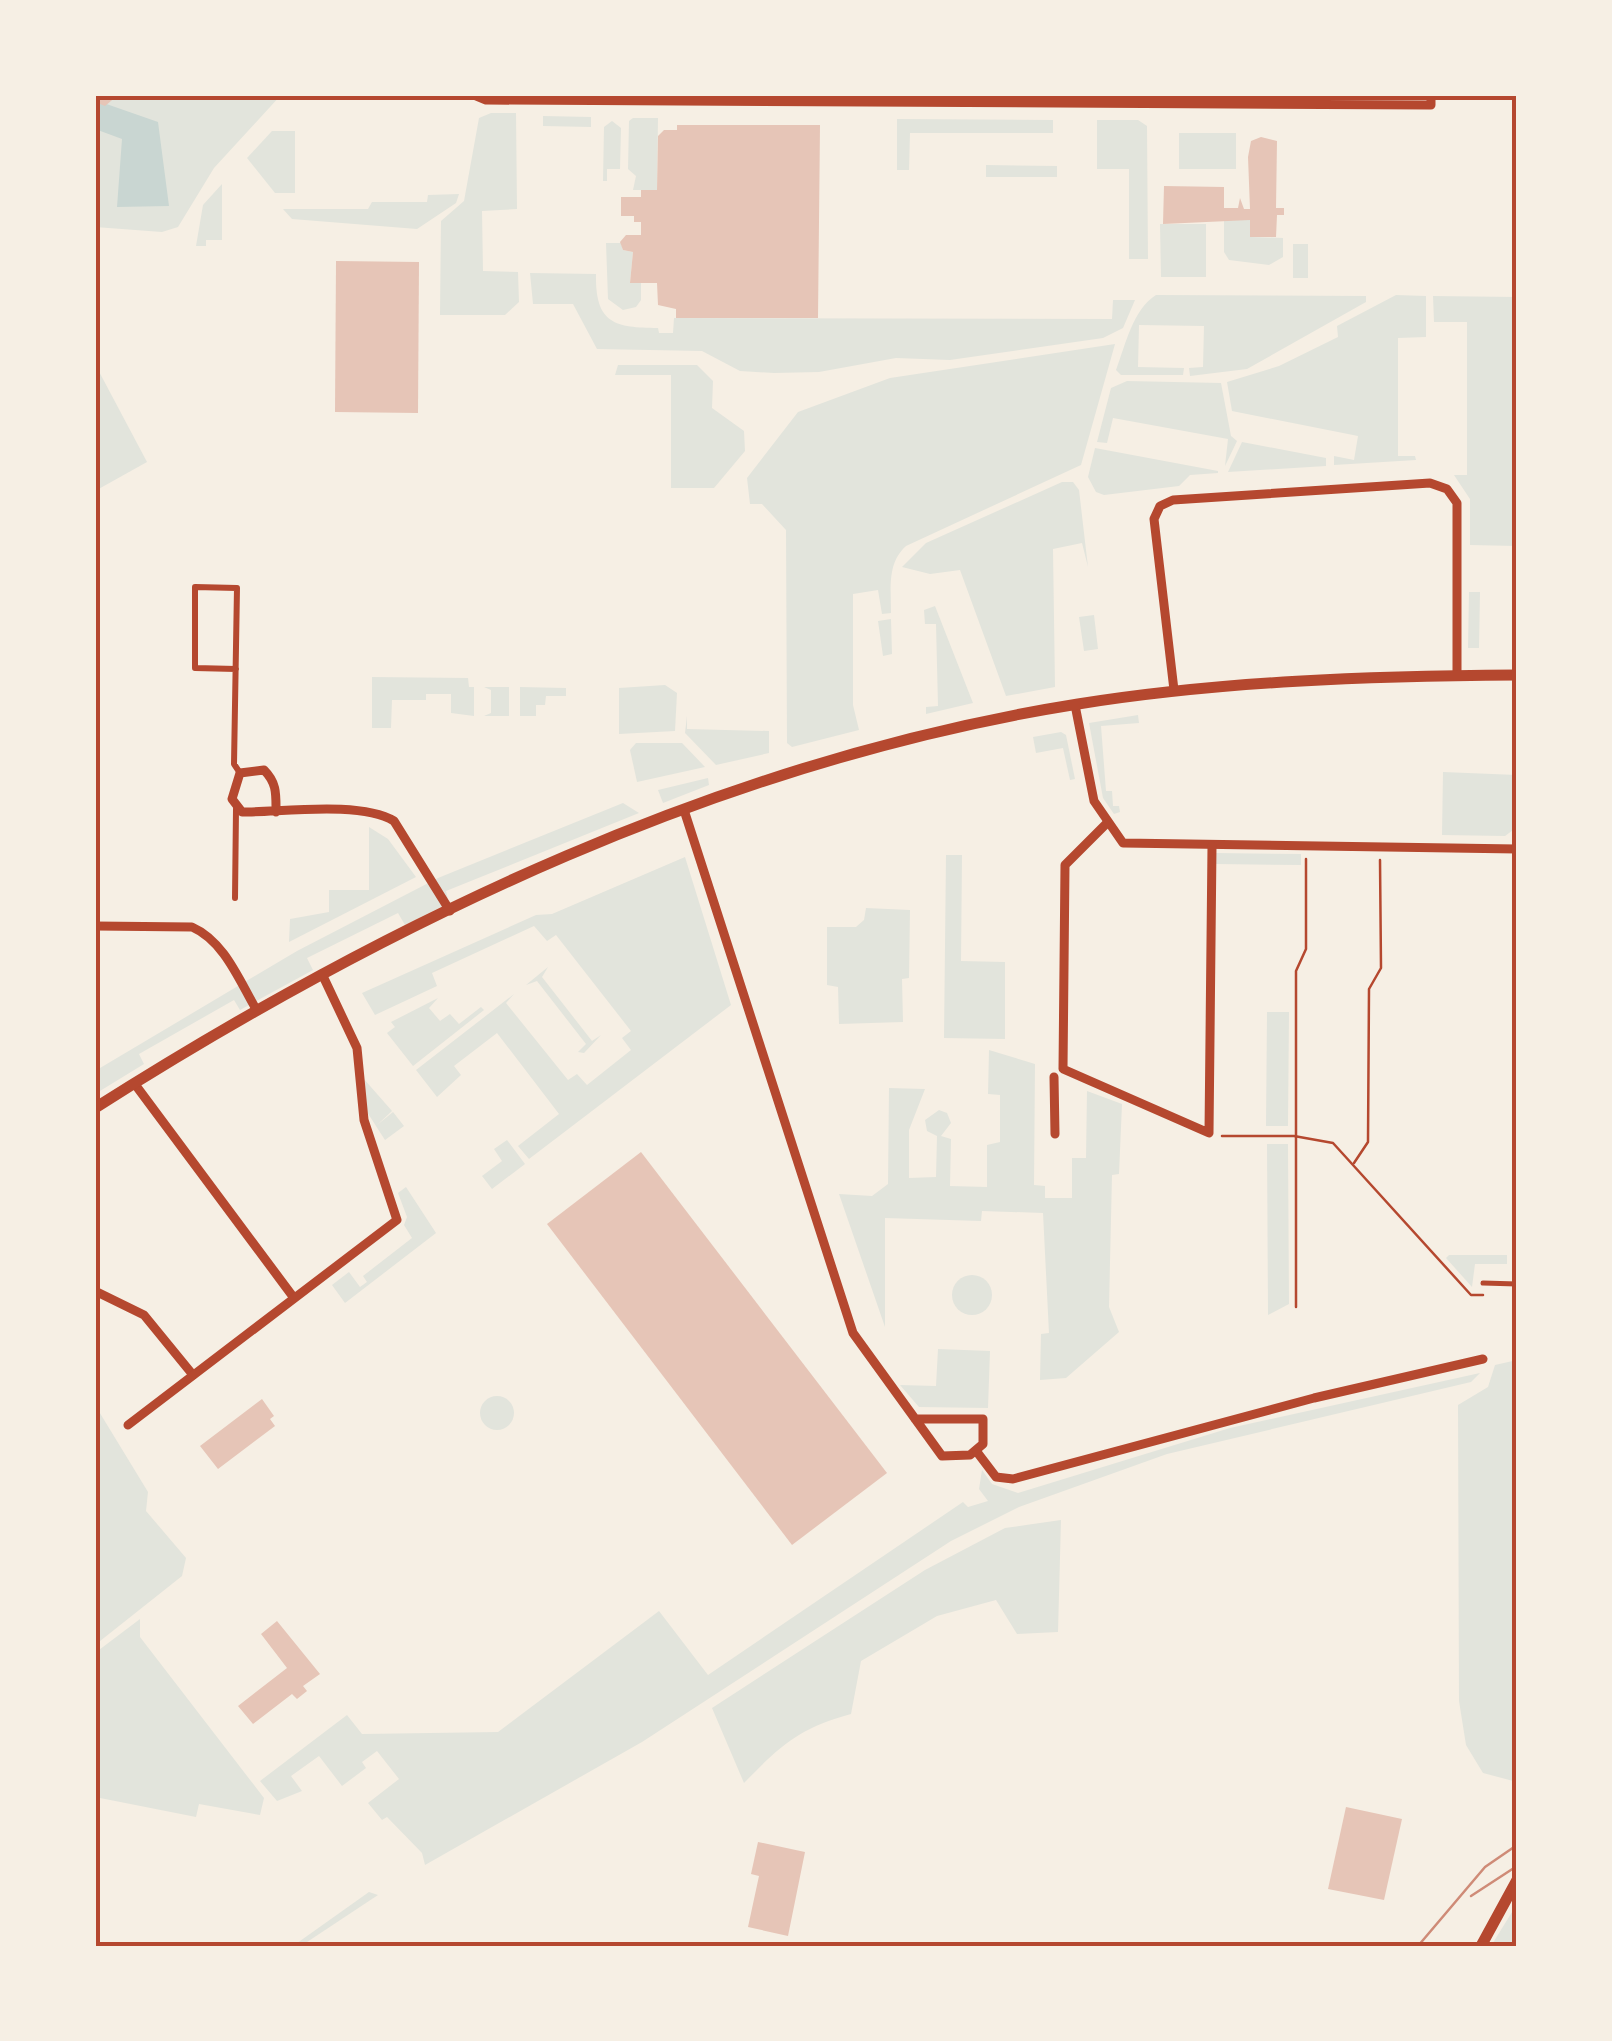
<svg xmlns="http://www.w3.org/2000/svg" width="1612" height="2041" font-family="'DejaVu Sans',sans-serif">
<rect width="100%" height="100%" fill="#f6efe4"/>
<g fill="#e2e4dc">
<path d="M95,95h186l-67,73 -36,59 -16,5 -67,-5z"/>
<path d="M491,113h25l1,96 -35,2 1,60 35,1 1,30 -14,13h-65l1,-94 23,-20 15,-83z"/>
<path d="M543,116l48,1v10l-48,-1z"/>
<path d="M633,118h25l-1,72h-24l3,-14 -8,-7 1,-48z"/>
<path d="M897,119l156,1v13h-143l-1,37h-12z"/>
<path d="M1097,120h41l9,6 1,133h-19v-90h-32z"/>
<path d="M612,121l9,7 -1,41h-13v12h-4l1,-54z"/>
<path d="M272,131h23v62h-20l-28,-35z"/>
<rect x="1179" y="133" width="57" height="36"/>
<path d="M986,165l71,1v11h-71z"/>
<path d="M222,184v56h-16v6h-10l7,-41z"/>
<path d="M459,194l-3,9 -39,26 -125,-10 -9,-10h85l4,-7h55l1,-7z"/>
<path d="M1224,220h26l1,17 32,1v19l-14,8 -40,-5 -5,-8z"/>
<path d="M1160,224h46v53h-45z"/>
<path d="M606,243h15l2,7 10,2 -3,31h11v17l-5,7 -13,3 -15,-11z"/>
<rect x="1293" y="244" width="15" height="34"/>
<path d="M530,273l66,1c-1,49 18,54 62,54l1,5h14l1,-15 438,1 1,-19h22l-12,28 -20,10 -153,22 -54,-2 -77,14 -45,1 -34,-2 -38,-20 -105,-2 -24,-45h-40z"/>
<path d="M1156,295l210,1v6l-119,67 -57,7 -1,-8 14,-1 1,-41 -65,-1 -1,42 46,1 -1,7h-62l-5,-5c9,-24 17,-61 40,-75z"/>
<path d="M1396,295l30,1v41l-28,1v118h17l1,4 -82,5v-9l20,4 4,-24 -126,-25 -5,-29 52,-16 59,-29 -1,-11z"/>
<path d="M1433,296l84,1v249l-47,-1v-46l-16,-24h13v-153h-33z"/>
<path d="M1115,344l-34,121 -175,81c-19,17 -15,42 -15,67l-9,1 -4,-24 -25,4v111l6,25 -67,17 -5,-4 -1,-213 -24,-26h-12l-3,-26 51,-66 92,-34z"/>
<path d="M95,364l52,98 -52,29z"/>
<path d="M618,365h79l16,16 -1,27 32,23 1,20 -31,37h-43v-113h-56z"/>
<path d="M1127,381l94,2 10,53 6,5 -12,25 3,-27 -115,-21 -6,25 -10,-1 14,-54z"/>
<path d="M1242,442l84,16v8l-98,6z"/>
<path d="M1095,448l123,23v2l-28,2 -11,11 -75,9 -8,-3 -8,-15z"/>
<path d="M1062,482h11l6,8 9,77 -6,-24 -29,6 2,138 -49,9 -46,-126 -30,4 -28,-7 24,-24z"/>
<path d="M1469,592h11l-1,56h-11z"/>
<path d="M935,606l38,97 -47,11v-7l12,-1 -2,-82h-11l-1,-14z"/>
<path d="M1094,615l4,34 -14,2 -5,-34z"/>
<path d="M891,619l1,35 -9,2 -5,-35z"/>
<path d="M372,677l96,1 1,9h5v29l-23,-3v-19h-25v6h-34l-1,28h-19z"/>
<path d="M665,685l12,8 -2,38 -56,3v-46z"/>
<path d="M509,687v29h-25l7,-3v-23l-7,-3z"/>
<path d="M520,687l46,1v8h-20l-1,9h-9v11h-16z"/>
<path d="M1138,715l1,8 -38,3 5,65h6l1,15h6l1,6 -6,2 -11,-16 -14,-75z"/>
<path d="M687,716v13l82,2v22l-53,12 -31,-32z"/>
<path d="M1061,732l5,3 9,44 -5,1 -7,-32 -27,5 -3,-16z"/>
<path d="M636,743h46l23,24 -68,15 -7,-32z"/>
<path d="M1443,772l74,3v52l-12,9 -63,-1z"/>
<path d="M708,778l1,7 -46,18 -5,-13z"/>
<path d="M623,803l16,10 -193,78 3,12 -44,22 -7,-12 -91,45 6,12 -73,40 -6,-10 -95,54 5,10 -49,30v-23l202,-120 141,-73z"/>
<path d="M369,827l19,12 28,38 -127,65 1,-23 39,-7v-22h40z"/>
<path d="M1216,853l85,1v11l-85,-1z"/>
<path d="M946,855h16l-1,106 44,1v77l-61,-1z"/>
<path d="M685,857l46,148 -202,154 -11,-13 41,-32 -62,-81 -43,33 7,9 -24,22 -21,-27 98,-76 -8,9 62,77 9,-6 10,11 44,-35 -9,-12 9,-7 -75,-96 -9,6 -13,-15 -102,47 5,13 -62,29 -13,-22 174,-78 16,-1z"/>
<path d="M866,908l44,2 -1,68 -7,1 1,43 -64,2 -1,-37 -11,-2v-58h29l8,-7z"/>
<path d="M548,967l-6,10 50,64 9,-6 -17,18 -6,-1 8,-8 -49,-63 -11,4z"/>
<path d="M438,998l-9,10 11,13 10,-7 9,10 22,-17 3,3 -71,56 -26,-33 8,-6 -4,-5z"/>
<path d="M1267,1012h22l-1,114h-22z"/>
<path d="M989,1050l46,14 -1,121 11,1v12h27v-40h14l1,-67 35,13 -3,70 -7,1 -3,132 10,25 -53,46 -26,2 1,-46 8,-1 -6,-120 -61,-2 -1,10 -96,-3v109l-46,-133 33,2 16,-12 1,-96 36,1 -16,41v48l27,-1 1,-41 -10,-5 -2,-11 14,-10 8,3 4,10 -10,13 10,3 -1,47 37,1v-42l13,-3v-47l-12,-1z"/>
<path d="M363,1078l29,33 -15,14 16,-13 11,14 -19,14 -18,-28z"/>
<path d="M507,1140l18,24 -33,25 -10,-13 20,-15 -8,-12z"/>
<path d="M1267,1144h21l1,160 -21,11z"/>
<path d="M406,1187l30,46 -91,70 -13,-18 17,-13 11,15 7,-5 -4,-6 49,-38 -8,-13 3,-8 -9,-24z"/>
<path d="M1449,1255h58v9h-32l-3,23 -26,-29z"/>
<circle cx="972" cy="1295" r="20"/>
<path d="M938,1349l52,2 -2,57 -69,-1 -19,-22 36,1z"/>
<path d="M1517,1360v422l-34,-9 -17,-28 -7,-44 -1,-296 30,-18 7,-22z"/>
<path d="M1480,1373l-9,9 -304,72 -148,53 -68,34 -309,201 -217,123 -3,-12 -35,-36 -5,3 -14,-17 31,-24 -22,-28 -15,11 4,6 -24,18 -23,-30 -28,20 11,15 -25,10 -17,-20 87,-66 15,19 136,-2 161,-121 49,64 255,-173 5,5 20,-6 -9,-12 3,-19 10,14 26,9 212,-65z"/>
<circle cx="497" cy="1413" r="17"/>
<path d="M95,1405l53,87 -2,19 40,47 -4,18 -87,69z"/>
<path d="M1061,1520l-3,112 -41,2 -21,-34 -59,16 -76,45 -10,53c-52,14 -71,32 -107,69l-32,-75 213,-138 80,-42z"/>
<path d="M140,1619v18l124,161 -4,17 -61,-11 -3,13 -101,-20v-144z"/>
<path d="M369,1892l9,3 -77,51h-8z"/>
<path d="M1517,1904v42h-26z"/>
</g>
<path fill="#c9d6d2" d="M95,100l63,22 11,84 -52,1 5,-68 -27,-10z"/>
<g fill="#e6c5b7">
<path d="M95,95h23l-13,11 -10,-4z"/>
<path d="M677,125h143l-2,193h-142v-9l-18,-4 -1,-22h-27l3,-31 -10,-2 -3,-8 6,-7h15v-13h-7v-6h-13v-19h20v-7h16l1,-54 6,-6h13z"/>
<path d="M1261,137l16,4 -1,67h8v7h-7l-1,22h-26v-17l-87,4 1,-38 60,1v21h14l2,-10 4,11h6l-2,-52 3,-16z"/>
<path d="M336,261l83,1 -1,151 -83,-1z"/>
<path d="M641,1152l246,321 -95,72 -245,-321z"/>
<path d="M262,1399l12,17 -4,3 5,7 -57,43 -18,-23z"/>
<path d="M277,1621l43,53 -17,12 4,5 -10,8 -5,-5 -39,30 -15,-18 49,-38 -26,-34z"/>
<path d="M1346,1807l56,12 -18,81 -56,-11z"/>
<path d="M758,1842l47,10 -17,84 -40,-9 11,-51 -8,-2z"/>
</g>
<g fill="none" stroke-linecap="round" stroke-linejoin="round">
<g stroke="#b5482f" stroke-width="2.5">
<path d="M1222,1136h72l39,7 138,152h12"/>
<path d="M1354,1163l14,-21 1,-153 12,-21 -1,-108"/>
<path d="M1296,1307v-336l10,-22v-90"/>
</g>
<path stroke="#b5482f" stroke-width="5" d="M1483,1283l34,1"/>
<g stroke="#b5482f" stroke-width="6">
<path d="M236,669l-41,-1v-81l42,1 -3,176 6,9"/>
<path d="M235,898l1,-89"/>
</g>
<g stroke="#b5482f" stroke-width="9">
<path d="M474,95l12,5 945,5v-10"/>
<path d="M1174,690l-20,-171 6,-13 13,-6 257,-17 17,6 10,14v173"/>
<path d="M1075,705l19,96 29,42 394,6"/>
<path d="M684,810l169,523 89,123 28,-1 13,-11v-25h-68"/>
<path d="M276,812c0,-18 1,-29 -12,-42l-24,3 -8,26 10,13c41,0 118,-11 152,9l56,90"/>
<path d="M1106,824l-41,41 -2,204 146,64 3,-287"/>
<path d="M95,926l97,1c32,14 47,53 64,82"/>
<path d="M1054,1077l1,57"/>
<path d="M134,1083l160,215"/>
<path d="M95,1291l49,24 49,60"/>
<path d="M128,1425l269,-205 -33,-100 -7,-72 -35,-74"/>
<path d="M977,1452l19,25 17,2 301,-81 169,-39"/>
</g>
<g stroke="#b5482f" stroke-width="11">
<path d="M95,1108c299,-190 631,-348 983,-404 144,-23 293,-28 439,-29"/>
<path d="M1481,1946l36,-66"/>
</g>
<g stroke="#cf8b77" stroke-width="2.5">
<path d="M1471,1896l46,-30"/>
<path d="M1418,1946l67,-79 32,-22"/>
</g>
</g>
<rect width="1612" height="2041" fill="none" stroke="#f6efe4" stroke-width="195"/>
<rect x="98" y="98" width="1416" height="1846" fill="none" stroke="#b5482f" stroke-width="4"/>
</svg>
